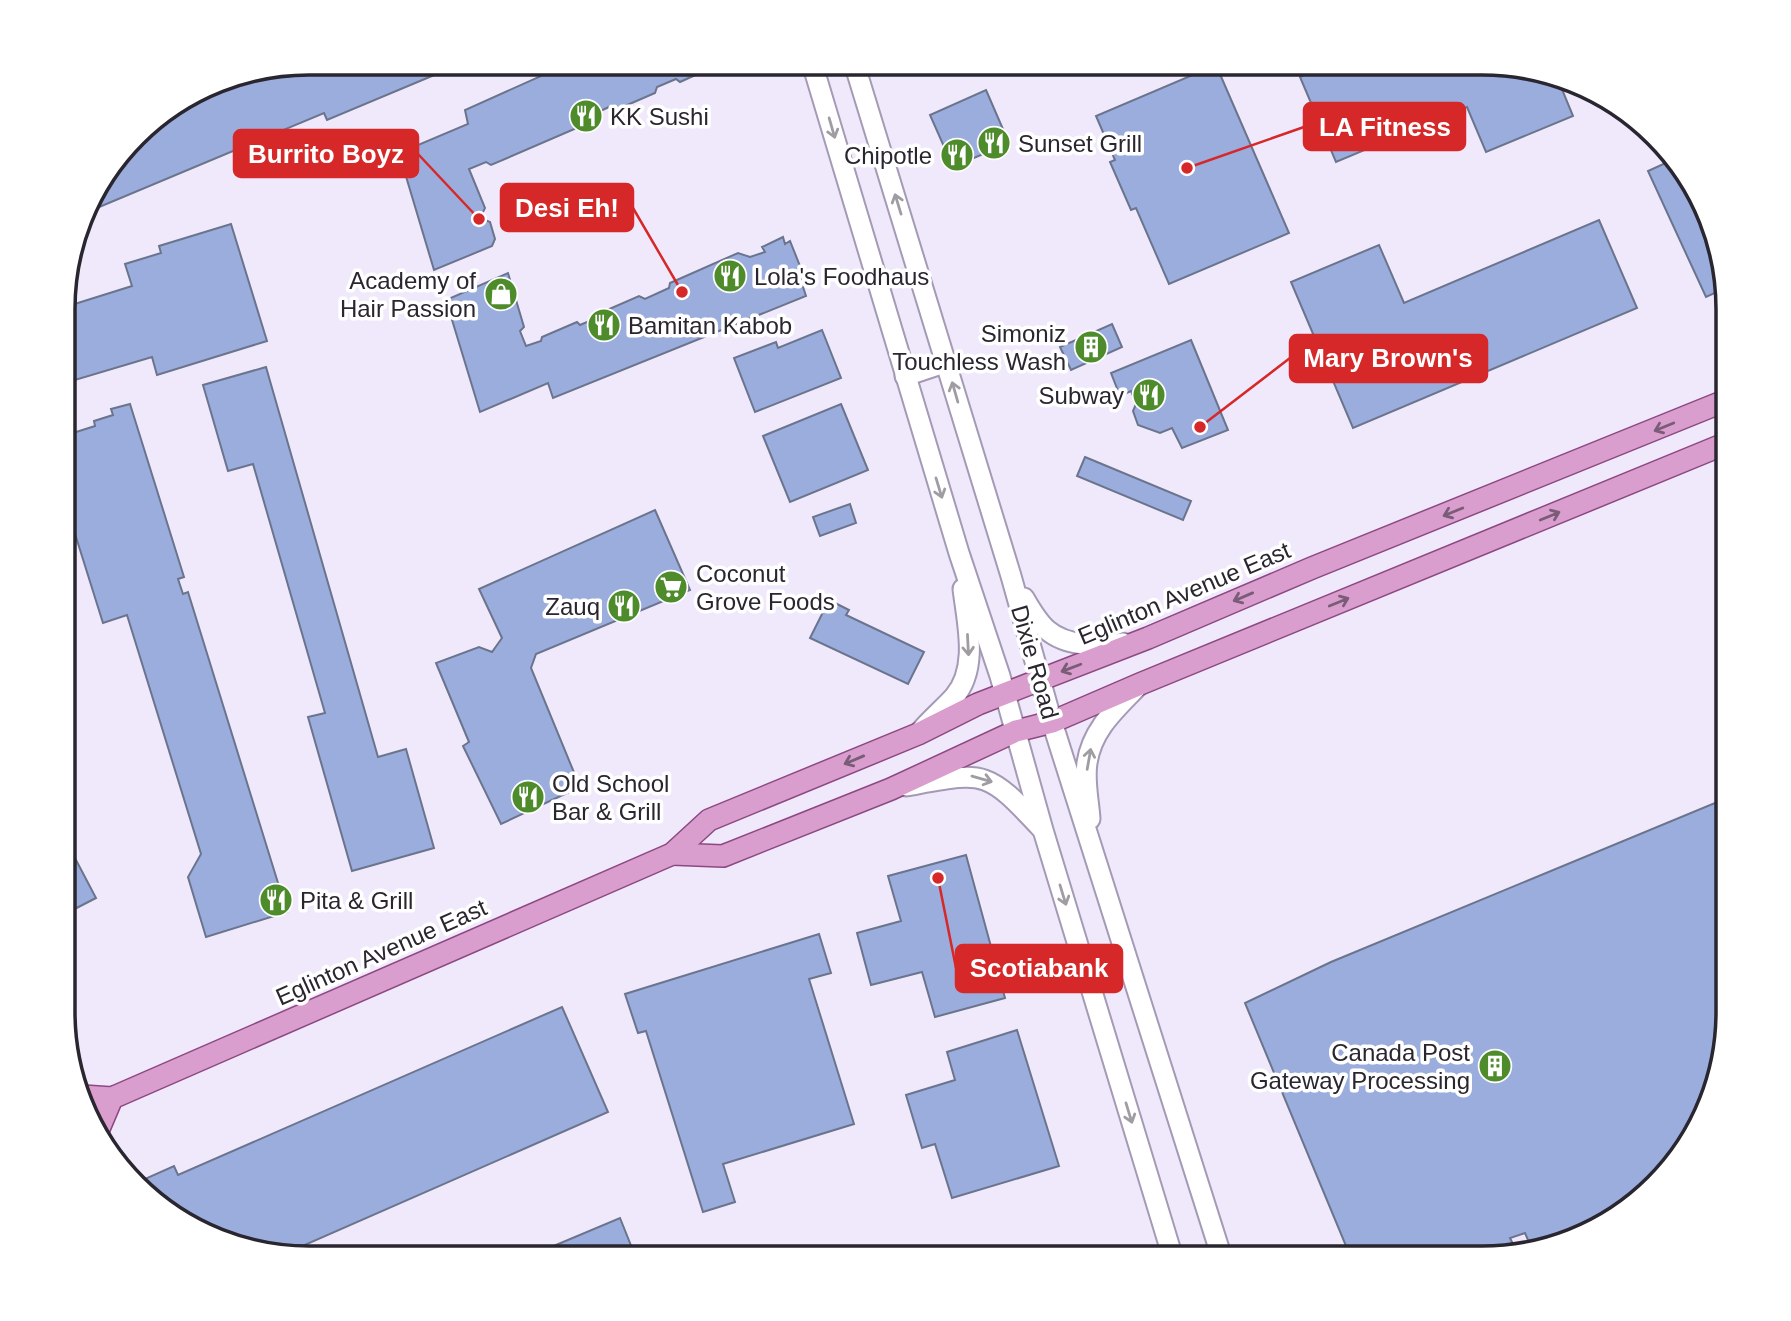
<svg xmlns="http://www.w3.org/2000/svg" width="1791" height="1321" font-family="Arial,sans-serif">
<rect width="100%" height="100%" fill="#f0e9fb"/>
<g fill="#9baddd" stroke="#6b748d" stroke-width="2">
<path d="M309,63h154l-136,57 -3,-7 -239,100 4,-13 58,-76 68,-42z"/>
<path d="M570,63h152l-42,19 -4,-3 -19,8 -2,6 -37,16 -5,-4 -25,12 -2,7 -95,41 -5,-3 -17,7 16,39 -3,6 3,6 5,2 5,17 -3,7 -58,24 -35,-117 69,-29 -3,-14z"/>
<path d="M1333,63l164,1 60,13 16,39 -87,36 -19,-45 -131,55 -36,-85z"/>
<path d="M1216,65l73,168 -120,51 -33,-76 -5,2 -21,-48 5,-2 -19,-44z"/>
<path d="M986,90l23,53 -56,24 -23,-52z"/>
<path d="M1670,161l32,39 24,88 -20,9 -58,-126z"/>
<path d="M1599,220l38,88 -284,120 -62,-146 88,-37 25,58z"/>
<path d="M231,224l36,117 -110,34 -5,-18 -87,26v-76l67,-21 -7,-22 36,-11 -2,-7z"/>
<path d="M783,237l2,7 5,-3 12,30 -4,1 8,24 -253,102 -5,-15 -68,29 -34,-112 62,-27 16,54 -4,4 6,15 15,-5 1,-4 35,-15 3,3 26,-11 1,-4 32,-14 6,3 24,-11 1,-5 68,-30 12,4 15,-5 -3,-5z"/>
<path d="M1112,324l10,23 -51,23 -11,-23z"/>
<path d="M822,330l19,48 -86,34 -21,-54 42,-16 2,6z"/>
<path d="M1191,340l37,90 -46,18 -10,-20 -12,5 -22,-8 -5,-14 3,-7 -5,-13 -11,5 -9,-23z"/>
<path d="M266,367l112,390 28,-8 28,99 -82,23 -44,-154 17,-4 -72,-249 -25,7 -25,-86z"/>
<path d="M130,404l54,173 -6,2 5,15 5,-2 99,320 -81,25 -18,-60 13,-23 -74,-239 -24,8 -38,-121v-71l7,-2 1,4 22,-7 -1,-5 19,-6 -2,-6z"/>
<path d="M841,404l27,66 -78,32 -27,-66z"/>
<path d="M1085,457l106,44 -8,19 -106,-44z"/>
<path d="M850,504l6,19 -36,13 -7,-19z"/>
<path d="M655,510l35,80 -154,64 -5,14 49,119 -79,37 -38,-78 6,-4 -33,-79 43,-16 13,5 10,-14 -23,-49z"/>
<path d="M829,600l20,10 -3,5 78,37 -16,32 -98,-46z"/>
<path d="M1727,798v229l-18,79 -32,56 -87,71 -59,14 -6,-14 -15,5 6,12 -34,8h-131l-106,-255 86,-41z"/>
<path d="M65,839l31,59 -31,16z"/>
<path d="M966,855l39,143 -70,19 -13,-45 -51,13 -14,-52 44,-12 -13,-45z"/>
<path d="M819,934l12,39 -22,6 45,145 -131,40 12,38 -32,10 -57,-181 -8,2 -13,-39z"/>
<path d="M562,1007l46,105 -326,143 -67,-16 -56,-32 -21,-25 36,-16 4,9z"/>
<path d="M1017,1030l42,136 -107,32 -17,-54 -13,4 -16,-53 49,-15 -8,-28z"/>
<path d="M620,1218l16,40h-111z"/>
</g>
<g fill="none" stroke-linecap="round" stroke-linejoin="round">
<defs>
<g id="secondary">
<path d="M812,63l147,490 41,123 43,154 130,428"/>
<path d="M854,63l157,513 41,146 170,536"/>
<path d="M905,376l42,-14"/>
<path d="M1024,598c16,28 26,42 59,46 15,2 26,2 40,-1"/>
<path d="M919,733c11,-13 24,-24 35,-36 25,-29 13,-74 9,-108"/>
<path d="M906,786c79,-14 79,-18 135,42"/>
<path d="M1090,819c-1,-17 -6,-38 -3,-56 5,-34 29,-54 52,-78"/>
</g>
<g id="primary">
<path d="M672,854l51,2 168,-67 125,-58 36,-9 88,-38 587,-241"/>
<path d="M83,1096l29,2 560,-244 37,-34 209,-86 60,-30 170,-66 164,-70 415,-168"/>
<path d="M95,1133l3,-2 14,-33"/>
</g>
</defs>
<use href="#secondary" stroke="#a49ab5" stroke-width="23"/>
<use href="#primary" stroke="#8c4981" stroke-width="24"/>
<use href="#secondary" stroke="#fff" stroke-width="19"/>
<use href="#primary" stroke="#d99dce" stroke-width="21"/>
</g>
<defs><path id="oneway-shaft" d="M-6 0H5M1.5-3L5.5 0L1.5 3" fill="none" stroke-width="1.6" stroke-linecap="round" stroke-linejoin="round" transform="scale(1.75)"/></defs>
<g stroke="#9f9da2">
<use href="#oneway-shaft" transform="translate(832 128) rotate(74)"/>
<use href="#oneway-shaft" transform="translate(898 204) rotate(-107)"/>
<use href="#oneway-shaft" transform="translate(955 392) rotate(-106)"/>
<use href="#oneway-shaft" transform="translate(939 488) rotate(73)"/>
<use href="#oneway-shaft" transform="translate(968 645) rotate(87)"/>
<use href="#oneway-shaft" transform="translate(1089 759) rotate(-80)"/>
<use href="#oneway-shaft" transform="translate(982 779) rotate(16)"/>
<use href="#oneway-shaft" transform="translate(1063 895) rotate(73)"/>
<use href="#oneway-shaft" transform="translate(1129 1113) rotate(73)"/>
</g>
<g stroke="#795c77">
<use href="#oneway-shaft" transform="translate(1664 427) rotate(158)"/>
<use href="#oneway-shaft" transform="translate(1453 512) rotate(158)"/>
<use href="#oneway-shaft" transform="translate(1550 516) rotate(-22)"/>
<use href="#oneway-shaft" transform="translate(1243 597) rotate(157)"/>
<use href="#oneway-shaft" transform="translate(1339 602) rotate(-22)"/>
<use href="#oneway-shaft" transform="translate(1071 668) rotate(159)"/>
<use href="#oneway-shaft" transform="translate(854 760) rotate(157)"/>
</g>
<defs>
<symbol id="restaurant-disc" viewBox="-11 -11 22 22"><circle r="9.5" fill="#4d8b2b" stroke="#fff"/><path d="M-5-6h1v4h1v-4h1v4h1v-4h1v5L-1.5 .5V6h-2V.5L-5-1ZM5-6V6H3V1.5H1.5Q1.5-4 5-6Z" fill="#fff"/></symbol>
<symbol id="shop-disc" viewBox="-11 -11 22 22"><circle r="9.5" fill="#4d8b2b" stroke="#fff"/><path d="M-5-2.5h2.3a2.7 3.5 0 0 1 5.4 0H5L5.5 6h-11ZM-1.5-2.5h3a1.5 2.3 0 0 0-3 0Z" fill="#fff"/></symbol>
<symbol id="building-disc" viewBox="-11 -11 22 22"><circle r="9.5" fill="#4d8b2b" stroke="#fff"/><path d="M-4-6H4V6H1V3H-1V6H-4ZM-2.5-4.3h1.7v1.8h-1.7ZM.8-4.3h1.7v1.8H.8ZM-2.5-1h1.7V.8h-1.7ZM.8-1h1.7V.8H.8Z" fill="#fff"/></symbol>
<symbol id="supermarket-disc" viewBox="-11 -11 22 22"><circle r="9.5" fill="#4d8b2b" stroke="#fff"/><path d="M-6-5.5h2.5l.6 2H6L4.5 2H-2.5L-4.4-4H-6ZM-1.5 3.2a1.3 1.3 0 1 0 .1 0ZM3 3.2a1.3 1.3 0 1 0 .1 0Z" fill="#fff"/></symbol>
</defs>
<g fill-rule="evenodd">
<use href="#restaurant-disc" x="567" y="97" width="38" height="38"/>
<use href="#restaurant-disc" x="975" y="124" width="38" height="38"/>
<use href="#restaurant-disc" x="938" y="136" width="38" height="38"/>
<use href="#restaurant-disc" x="711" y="257" width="38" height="38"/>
<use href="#shop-disc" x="482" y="275" width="38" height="38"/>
<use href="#restaurant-disc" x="585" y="306" width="38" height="38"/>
<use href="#building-disc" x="1072" y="328" width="38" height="38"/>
<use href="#restaurant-disc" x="1130" y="376" width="38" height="38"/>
<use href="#supermarket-disc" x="652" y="568" width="38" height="38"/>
<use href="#restaurant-disc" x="605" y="587" width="38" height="38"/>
<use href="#restaurant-disc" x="509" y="778" width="38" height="38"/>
<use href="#restaurant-disc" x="257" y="881" width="38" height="38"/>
<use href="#building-disc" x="1476" y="1047" width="38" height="38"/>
</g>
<g text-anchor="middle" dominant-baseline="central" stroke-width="7" stroke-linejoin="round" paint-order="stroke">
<g font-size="24" fill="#2a2630" stroke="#fff" text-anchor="start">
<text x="610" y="116">KK Sushi</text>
<text x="1018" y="143">Sunset Grill</text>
<text x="932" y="155" text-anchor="end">Chipotle</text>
<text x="754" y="276">Lola's Foodhaus</text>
<text x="476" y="280" text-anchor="end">Academy of<tspan x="476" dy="28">Hair Passion</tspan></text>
<text x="628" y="325">Bamitan Kabob</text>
<text x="1066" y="333" text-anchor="end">Simoniz<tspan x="1066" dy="28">Touchless Wash</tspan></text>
<text x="1124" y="395" text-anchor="end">Subway</text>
<text x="696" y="573">Coconut<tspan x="696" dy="28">Grove Foods</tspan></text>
<text x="600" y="606" text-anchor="end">Zauq</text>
<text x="552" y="783">Old School<tspan x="552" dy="28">Bar &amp; Grill</tspan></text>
<text x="300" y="900">Pita &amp; Grill</text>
<text x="1470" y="1052" text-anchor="end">Canada Post<tspan x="1470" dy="28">Gateway Processing</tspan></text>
</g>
<g font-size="24" fill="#2a2630" stroke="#fff">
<text transform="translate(1184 593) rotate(-23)">Eglinton Avenue East</text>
<text transform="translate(1035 662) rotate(74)">Dixie Road</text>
<text transform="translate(381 952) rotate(-24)">Eglinton Avenue East</text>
</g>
</g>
<path d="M0 0H1791V1321H0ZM309 75H1482A234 234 0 0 1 1716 309V1012A234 234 0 0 1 1482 1246H309A234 234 0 0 1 75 1012V309A234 234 0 0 1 309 75Z" fill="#fff" fill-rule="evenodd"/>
<path fill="none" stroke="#2a2630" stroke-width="3.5" d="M309 75H1482A234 234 0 0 1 1716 309V1012A234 234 0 0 1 1482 1246H309A234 234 0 0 1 75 1012V309A234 234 0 0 1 309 75Z"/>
<path fill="none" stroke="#d62828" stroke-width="2.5" d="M1187 168L1304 127M479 219L418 154M682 292L633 208M1200 427L1290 358M938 878L956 968"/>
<g fill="#d62828" stroke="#fff" stroke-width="2.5">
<circle cx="1187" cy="168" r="7"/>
<circle cx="479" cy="219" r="7"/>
<circle cx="682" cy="292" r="7"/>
<circle cx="1200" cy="427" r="7"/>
<circle cx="938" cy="878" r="7"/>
</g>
<g fill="#d62828" stroke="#d62828" stroke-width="2.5">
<rect x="1304" y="103" width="161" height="47" rx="7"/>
<rect x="234" y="130" width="184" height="47" rx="7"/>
<rect x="501" y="184" width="132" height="47" rx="7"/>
<rect x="1290" y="335" width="197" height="47" rx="7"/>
<rect x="956" y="945" width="166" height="47" rx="7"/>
</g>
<g font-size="26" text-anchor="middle" font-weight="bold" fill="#fff">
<text x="1385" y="136">LA Fitness</text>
<text x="326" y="163">Burrito Boyz</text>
<text x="567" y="217">Desi Eh!</text>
<text x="1388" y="367">Mary Brown's</text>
<text x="1039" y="977">Scotiabank</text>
</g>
</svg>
